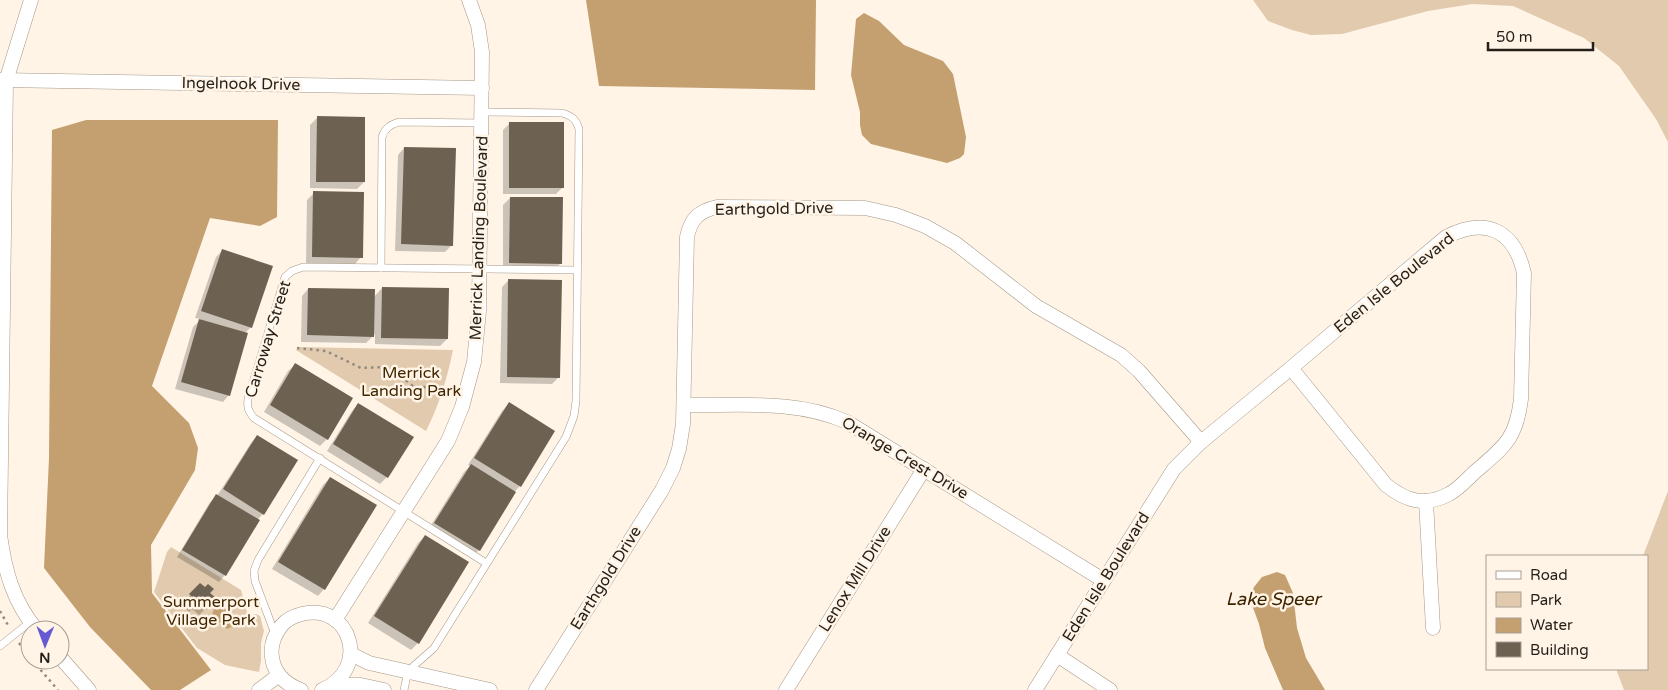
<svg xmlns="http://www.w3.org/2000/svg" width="1668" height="690" font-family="'Varela Round',sans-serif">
<rect width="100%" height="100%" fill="#fff4e6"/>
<g fill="#e1caad">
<path d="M1253,0h415v142l-12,-23 -37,-53 -35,-28 -71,-32 -41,-2 -44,7 -86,23 -31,1 -19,-5 -24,-9z"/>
<path d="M298,347l155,3c-6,29 -14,55 -27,81l-130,-81z"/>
<path d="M1668,491v199h-44l-8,-21h31v-113h-4z"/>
<path d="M171,547l70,43 7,26 8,-2 4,2 4,15 -3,12v18l-2,11 -34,-7 -28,-17 -43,-56 13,-40z"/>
</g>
<g fill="#c49f70">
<path d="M586,0h230l-1,90 -216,-4z"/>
<path d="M864,13l15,8 25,24 39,16 10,13 13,63 -2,17 -4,4 -13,5 -76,-19 -9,-9 -2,-10v-13l-9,-37 5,-56z"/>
<path d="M86,120h192l-1,97 -17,9 -50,-8 -58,168 37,37 9,25 -3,22 -44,75 1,48 59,77 -31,20h-29l-61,-63 -46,-59 5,-110 3,-328z"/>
<path d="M1277,572l8,3 8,18 4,35 9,30 19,32h-42l-18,-42 -6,-24 -7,-19 -1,-10 3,-8 8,-10z"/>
<path d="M218,606h4l14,13 -2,7 -7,3 -15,-14 2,-6z"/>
</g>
<g fill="#0003">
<path d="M317,118l47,64 -7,7 -47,-1v-63z"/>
<path d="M510,123l53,64 -7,7h-53v-64z"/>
<path d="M404,148l48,97 -7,7 -50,-1 3,-96z"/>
<path d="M314,193l47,64 -6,7 -49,-1 1,-63z"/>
<path d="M510,198l51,65 -7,7 -51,-1v-64z"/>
<path d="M223,250l28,77 -6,6 -16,62 -6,7 -48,-13 18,-62 8,-8 -6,-1 21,-61z"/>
<path d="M509,280l49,98 -6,6 -52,-1 2,-96z"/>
<path d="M382,288l65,51 -7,7 -65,-2v-10l-9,9 -65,-1 1,-46 6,-7 66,8z"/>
<path d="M295,365l32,74 -7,7 -56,-34 24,-41z"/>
<path d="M358,404l29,73 -7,7 -53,-33 25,-40z"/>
<path d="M509,404l11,82 -6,6 -35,58 -7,7 -44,-27 36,-58 6,-6 -2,-1 34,-54z"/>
<path d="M257,436l6,78 -6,6 -32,55 -6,7 -42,-25 33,-55 7,-6 34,-53z"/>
<path d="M330,478l-6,111 -6,7 -46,-27 51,-84z"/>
<path d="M425,536l-7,107 -7,7 -43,-27 50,-80z"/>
<path d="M200,584l15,15 -16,16 -7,-6 -3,3 -3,-3 3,-3 -5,-4z"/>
</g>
<g fill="#6d6152">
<path d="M317,116l48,1v65h-49z"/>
<rect x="509" y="122" width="55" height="66"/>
<path d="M404,147l52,1 -3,98 -52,-2z"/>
<path d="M313,191l51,1 -1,66 -51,-1z"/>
<path d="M510,197h53l-1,67 -53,-1z"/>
<path d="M222,249l51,17 -21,62 -51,-17z"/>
<path d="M508,279l54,1 -2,98 -53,-1z"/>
<path d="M382,287l67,1 -1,51 -67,-1z"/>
<path d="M308,288l67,1 -1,48 -67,-2z"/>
<path d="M199,319l49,14 -18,63 -49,-14z"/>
<path d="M295,363l58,35 -25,42 -58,-35z"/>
<path d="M509,402l46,29 -34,56 -47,-29z"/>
<path d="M358,403l56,34 -26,41 -55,-34z"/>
<path d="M257,435l41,25 -34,55 -41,-26z"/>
<path d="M471,464l45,28 -36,59 -46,-28z"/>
<path d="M330,477l47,28 -52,85 -47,-28z"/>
<path d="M216,494l44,26 -34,56 -44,-26z"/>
<path d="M425,535l44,27 -50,82 -45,-28z"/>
<path d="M200,583l5,4 3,-3 6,5 -4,4 6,5 -10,11 -7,-6 -2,3 -5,-4 3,-3 -6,-5z"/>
</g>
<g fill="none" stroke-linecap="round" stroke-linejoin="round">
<defs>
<g id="lane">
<path d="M381,268l1,-131c3,-9 8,-12 17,-15l83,1"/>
<path d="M486,563l-232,-145c-6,-7 -7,-11 -6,-19l37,-122 7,-6 11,-4 273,3"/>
<path d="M275,634l-20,-53 -1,-10 4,-11 62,-102"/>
<path d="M0,646l30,-24"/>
<path d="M404,690l4,-19 26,-23 132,-211 8,-21 2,-15 3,-272c-3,-10 -7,-13 -17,-16l-80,-1"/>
</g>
<g id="street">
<path d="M31,0l-25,81 -6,454c5,36 13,67 37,95"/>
<path d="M0,80l482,8"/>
<path d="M684,405c55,1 112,-6 163,17l256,158"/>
<path d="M1426,501l7,127"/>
<path d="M335,620l113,-179 14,-34 12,-45 5,-51 3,-259 -4,-27 -9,-25"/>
<path d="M351,654l18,9 121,27"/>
<path d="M1057,655l53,35"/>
<path d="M60,657l29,33"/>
<path d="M334,685h27l23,5"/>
<path d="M259,690l20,-15"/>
<path d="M301,690c-16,-6 -27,-16 -29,-33 -2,-12 2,-22 10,-32 5,-6 12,-9 20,-11 48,-12 70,55 20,76"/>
<path d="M536,690l126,-200 11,-22 6,-19 4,-25 4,-187c4,-19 12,-26 30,-30l148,1 31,7 29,11 30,17 81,63 85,49 18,16 62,71"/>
<path d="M786,690l138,-221"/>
<path d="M1035,690l139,-221 27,-27 90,-74 155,-131c39,-20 68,-8 78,36l-3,126c-5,40 -16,47 -45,72 -8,7 -17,18 -27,23 -24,13 -43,7 -63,-9l-95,-117"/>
</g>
</defs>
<use href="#lane" stroke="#a49787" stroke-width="8"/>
<use href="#street" stroke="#a49787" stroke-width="15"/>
<g stroke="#928a80" stroke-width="2.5" stroke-dasharray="2.5 4" stroke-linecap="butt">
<path d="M297,348l29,3 35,17 23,-1 13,6 17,14h23l9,3"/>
<path d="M0,611l9,16"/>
<path d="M19,643l11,14"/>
<path d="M32,660l26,30"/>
</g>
<use href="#lane" stroke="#fff" stroke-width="7"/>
<use href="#street" stroke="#fff" stroke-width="14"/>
</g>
<g text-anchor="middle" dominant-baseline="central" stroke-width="5" stroke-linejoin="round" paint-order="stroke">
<g font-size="16" fill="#241f19" stroke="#fff4e6">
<text transform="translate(241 84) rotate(1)">Ingelnook Drive</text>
<text transform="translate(774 209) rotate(-1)">Earthgold Drive</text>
<text transform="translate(479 238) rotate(-88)">Merrick Landing Boulevard</text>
<text transform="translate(1394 283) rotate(-39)">Eden Isle Boulevard</text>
<text transform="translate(268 339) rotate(-73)">Carroway Street</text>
<text transform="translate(905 458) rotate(31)">Orange Crest Drive</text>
<text transform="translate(1106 577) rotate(-58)">Eden Isle Boulevard</text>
<text transform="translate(606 578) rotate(-58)">Earthgold Drive</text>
<text transform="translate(855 579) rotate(-58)">Lenox Mill Drive</text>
</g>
<g font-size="16" fill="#3f2600" stroke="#fff4e6">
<text x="411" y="373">Merrick<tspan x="411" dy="18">Landing Park</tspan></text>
<text x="211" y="602">Summerport<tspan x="211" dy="18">Village Park</tspan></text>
</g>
<g font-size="18" font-style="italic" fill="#3d2400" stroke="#fff4e6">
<text x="1273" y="599">Lake Speer</text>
</g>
</g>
<rect x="1486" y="555" width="162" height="115" fill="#fff4e6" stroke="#a79f94"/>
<rect x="1496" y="571" width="25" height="8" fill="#ffffff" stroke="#a79f94"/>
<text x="1530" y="580" font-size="15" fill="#241f19">Road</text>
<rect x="1496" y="592" width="25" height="15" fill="#e1caad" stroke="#a79f94"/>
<text x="1530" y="605" font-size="15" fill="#241f19">Park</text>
<rect x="1496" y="618" width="25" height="15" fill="#c49f70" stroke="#a79f94"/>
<text x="1530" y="630" font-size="15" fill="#241f19">Water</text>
<rect x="1496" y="642" width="25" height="15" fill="#6d6152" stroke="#a79f94"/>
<text x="1530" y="655" font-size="15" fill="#241f19">Building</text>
<g transform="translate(45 645) rotate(181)"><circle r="24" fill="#fff4e6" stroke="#a79f94"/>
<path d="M0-4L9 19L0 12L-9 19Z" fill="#655ad3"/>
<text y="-8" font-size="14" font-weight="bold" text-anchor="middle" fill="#241f19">N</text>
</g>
<path d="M1488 42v8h105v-8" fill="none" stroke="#241f19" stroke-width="2.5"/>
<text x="1496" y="42" font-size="15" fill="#241f19" stroke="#fff4e6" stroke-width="4" paint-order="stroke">50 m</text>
</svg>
